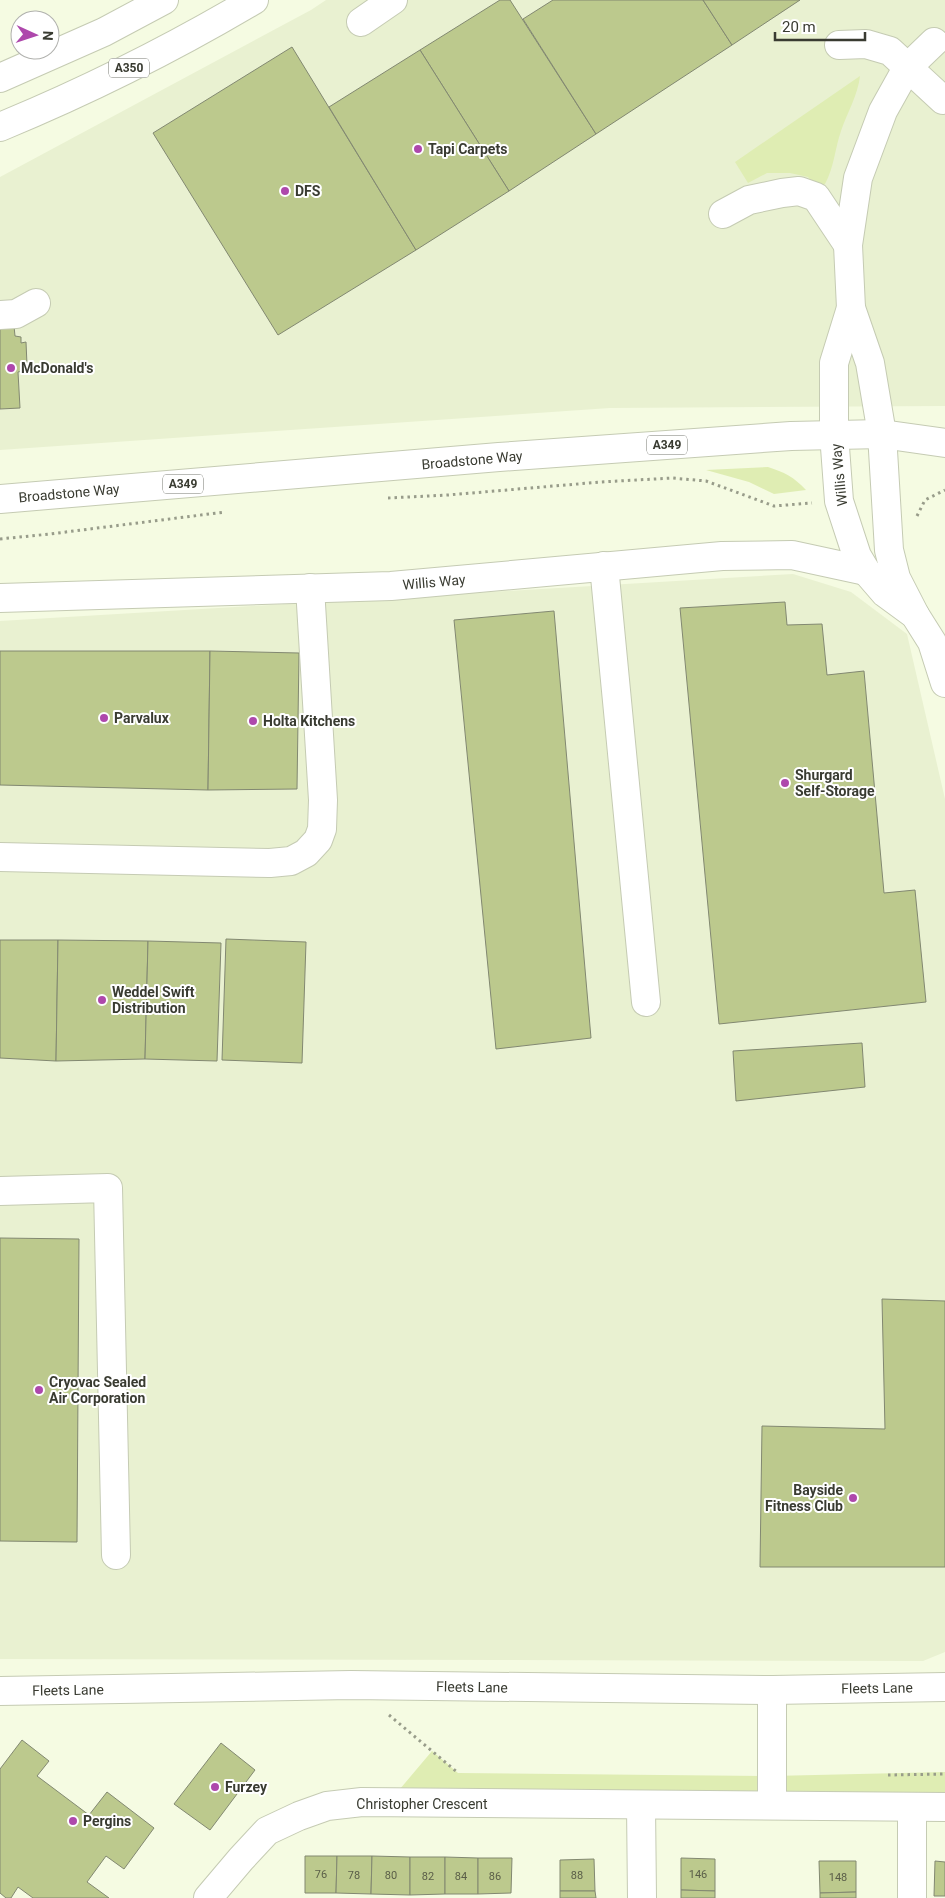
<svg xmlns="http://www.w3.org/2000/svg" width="945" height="1898" font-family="Roboto,sans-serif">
<rect width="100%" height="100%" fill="#f5fbe2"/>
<g fill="#e9f1d1">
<path d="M326,0h619v406l-335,2 -610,42v-273l311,-167z"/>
<path d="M793,574l58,18 56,42 38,165v853l-22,9 -923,-2v-1038z"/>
</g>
<g fill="#dfedb3">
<path d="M860,76c-2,19 -13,37 -19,55 -6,17 -7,37 -16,53l-9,2 -8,-9 -18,-4h-23l-19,10 -13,-21z"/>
<path d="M768,467c16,5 26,10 38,23l-32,4 -25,-12 -43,-12z"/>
<path d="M432,1751l26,22 314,3 173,-4v35l-556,-5z"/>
</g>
<g fill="#bcc98d" stroke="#828871">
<path d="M500,0h10l86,134 -87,57 -89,-141z"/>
<path d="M553,0h150l29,45 -136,89 -73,-115z"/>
<path d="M703,0h97l-68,45z"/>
<path d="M292,47l124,203 -138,85 -125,-202z"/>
<path d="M420,50l89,141 -93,59 -87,-143z"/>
<path d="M14,326l1,10 6,1v6l5,-1 1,23h-4v6l-5,1 2,36 -20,1v-82z"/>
<path d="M785,602l2,23 35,-1 5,51 37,-4 20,222 31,-3 11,112 -207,22 -39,-416z"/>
<path d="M554,611l37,427 -95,11 -42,-429z"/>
<path d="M0,651h210l-2,139 -208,-5z"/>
<path d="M210,651l89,2 -2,136 -89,1z"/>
<path d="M226,939l80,3 -4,121 -80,-3z"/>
<path d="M0,940h58l-2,121 -56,-3z"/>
<path d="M58,940l90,1 -3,118 -89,2z"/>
<path d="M148,941l73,2 -4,118 -72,-2z"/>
<path d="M862,1043l3,44 -129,14 -3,-50z"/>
<path d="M0,1238l79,1 -2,303 -77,-1z"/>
<path d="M882,1299l63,2v266h-185l2,-141 123,3z"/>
<path d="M22,1740l27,21 -12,15 52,39 18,-23 47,36 -30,41 -18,-13 -19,26 22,16h-76l-15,-11 -7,11h-5l-6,-5v-124z"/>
<path d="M221,1743l34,27 -45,60 -36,-26z"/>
<path d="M305,1856h32l-1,37h-31z"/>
<path d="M337,1856h35l-1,38 -35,-1z"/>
<path d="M372,1856l38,1v38l-39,-1z"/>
<path d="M410,1857h35v37l-35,1z"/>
<path d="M445,1857l33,1v36h-33z"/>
<path d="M478,1858h34l-1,35 -33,1z"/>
<path d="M681,1858l34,1v32l-34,-1z"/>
<path d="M594,1859l1,32h-35v-31z"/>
<path d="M819,1861h37v31l-36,1z"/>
<path d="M935,1861l10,1v34h-11z"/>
<path d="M681,1890l34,1v7h-34z"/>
<path d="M560,1891h35l1,7h-36z"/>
<path d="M856,1892v6h-36v-5z"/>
</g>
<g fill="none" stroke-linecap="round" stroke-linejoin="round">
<defs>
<g id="minor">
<path d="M361,22l32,-22"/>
<path d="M839,45l27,-1 24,7 53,49"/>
<path d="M723,214l26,-14 33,-7 17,-2 17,6 32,48"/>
<path d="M851,308l-17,55v71l5,67 18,55 9,15 19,22 30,22 17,27 13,41"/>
<path d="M0,315l16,-1 20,-11"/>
<path d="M604,566l42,436"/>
<path d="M0,598l391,-12 331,-30 70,-1 74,16"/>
<path d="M915,615l-19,-37 -7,-28 -7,-116 -12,-71 -19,-55 -3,-63 10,-67 25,-67 24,-43 27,-26"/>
<path d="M0,857l270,6 21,-2 15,-8 12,-13 4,-11 1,-29 -13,-212"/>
<path d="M0,1191l108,-3 8,367"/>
<path d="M0,1691l351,-6 421,5 173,-3"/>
<path d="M641,1805l1,93"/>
<path d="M772,1805v-115"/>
<path d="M208,1898l33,-39 26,-28 32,-15 28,-10 35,-4 583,5"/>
<path d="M912,1898v-91"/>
</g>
<path id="major" d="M0,499l499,-42 292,-21 91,-2 63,9"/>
<g id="highway">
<path d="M0,78l104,-46 60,-32"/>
<path d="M0,127c87,-36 173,-79 254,-127"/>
</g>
</defs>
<use href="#minor" stroke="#c5cbb3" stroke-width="30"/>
<use href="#major" stroke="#c5cbb3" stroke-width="30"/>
<use href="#highway" stroke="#c5cbb3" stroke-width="30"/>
<g stroke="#989c8a" stroke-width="3" stroke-dasharray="2.5 4" stroke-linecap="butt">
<path d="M388,498l60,-3 153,-13 71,-4 34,3 68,25 38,-3"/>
<path d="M917,516l8,-16 20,-10"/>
<path d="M0,539l50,-5 175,-22"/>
<path d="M389,1715l68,57"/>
<path d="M888,1775l57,-1"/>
</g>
<use href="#minor" stroke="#fff" stroke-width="28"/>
<use href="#major" stroke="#fff" stroke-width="28"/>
<use href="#highway" stroke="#fff" stroke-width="28"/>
</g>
<g fill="#ae48ac" stroke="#fff" stroke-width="2">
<circle cx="418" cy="149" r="5"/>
<circle cx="285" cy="191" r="5"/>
<circle cx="11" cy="368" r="5"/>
<circle cx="104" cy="718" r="5"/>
<circle cx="253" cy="721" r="5"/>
<circle cx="785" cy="783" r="5"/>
<circle cx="102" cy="1000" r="5"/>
<circle cx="39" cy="1390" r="5"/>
<circle cx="853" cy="1498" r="5"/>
<circle cx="215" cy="1787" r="5"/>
<circle cx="73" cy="1821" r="5"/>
</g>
<g text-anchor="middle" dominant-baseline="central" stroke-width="4" stroke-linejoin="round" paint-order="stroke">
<g font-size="11" fill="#5a5e48">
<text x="321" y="1874">76</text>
<text x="698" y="1874">146</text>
<text x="354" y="1875">78</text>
<text x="391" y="1875">80</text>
<text x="577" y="1875">88</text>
<text x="428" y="1876">82</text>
<text x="461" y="1876">84</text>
<text x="495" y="1876">86</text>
<text x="838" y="1877">148</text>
</g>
<g fill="#fff" stroke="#74766f" stroke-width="1">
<rect x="109" y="58.5" width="40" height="19" rx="4"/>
<rect x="647" y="435.5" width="40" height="19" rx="4"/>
<rect x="163" y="474.5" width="40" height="19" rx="4"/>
</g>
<g font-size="12" font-weight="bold" fill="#393b31">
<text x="129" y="68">A350</text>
<text x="667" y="445">A349</text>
<text x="183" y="484">A349</text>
</g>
<g font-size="14" font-weight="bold" fill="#393b31" stroke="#fff" text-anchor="start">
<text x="428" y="149">Tapi Carpets</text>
<text x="295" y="191">DFS</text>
<text x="21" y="368">McDonald's</text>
<text x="114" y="718">Parvalux</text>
<text x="263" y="721">Holta Kitchens</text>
<text x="795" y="775">Shurgard<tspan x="795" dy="16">Self-Storage</tspan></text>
<text x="112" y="992">Weddel Swift<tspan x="112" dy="16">Distribution</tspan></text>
<text x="49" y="1382">Cryovac Sealed<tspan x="49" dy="16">Air Corporation</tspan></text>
<text x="843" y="1490" text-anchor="end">Bayside<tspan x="843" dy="16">Fitness Club</tspan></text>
<text x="225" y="1787">Furzey</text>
<text x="83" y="1821">Pergins</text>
</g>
<g font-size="14" fill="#393b31" stroke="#fff">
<text transform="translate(472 460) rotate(-5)">Broadstone Way</text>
<text transform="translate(839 475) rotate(-96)">Willis Way</text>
<text transform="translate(69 493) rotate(-5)">Broadstone Way</text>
<text transform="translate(434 582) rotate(-5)">Willis Way</text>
<text transform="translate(472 1687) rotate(1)">Fleets Lane</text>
<text transform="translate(877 1688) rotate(-1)">Fleets Lane</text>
<text transform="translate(68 1690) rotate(-1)">Fleets Lane</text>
<text x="422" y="1804">Christopher Crescent</text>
</g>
</g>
<g transform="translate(35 35) rotate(93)"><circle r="24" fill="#ffffff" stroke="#b0b1ad"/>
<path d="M0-4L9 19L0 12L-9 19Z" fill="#ae48ac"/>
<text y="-8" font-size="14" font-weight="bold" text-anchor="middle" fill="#393b31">N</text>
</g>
<path d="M775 32v8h90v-8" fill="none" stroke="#393b31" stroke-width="2.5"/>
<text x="782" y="32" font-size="15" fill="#393b31" stroke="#ffffff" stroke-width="4" paint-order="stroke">20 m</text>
</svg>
